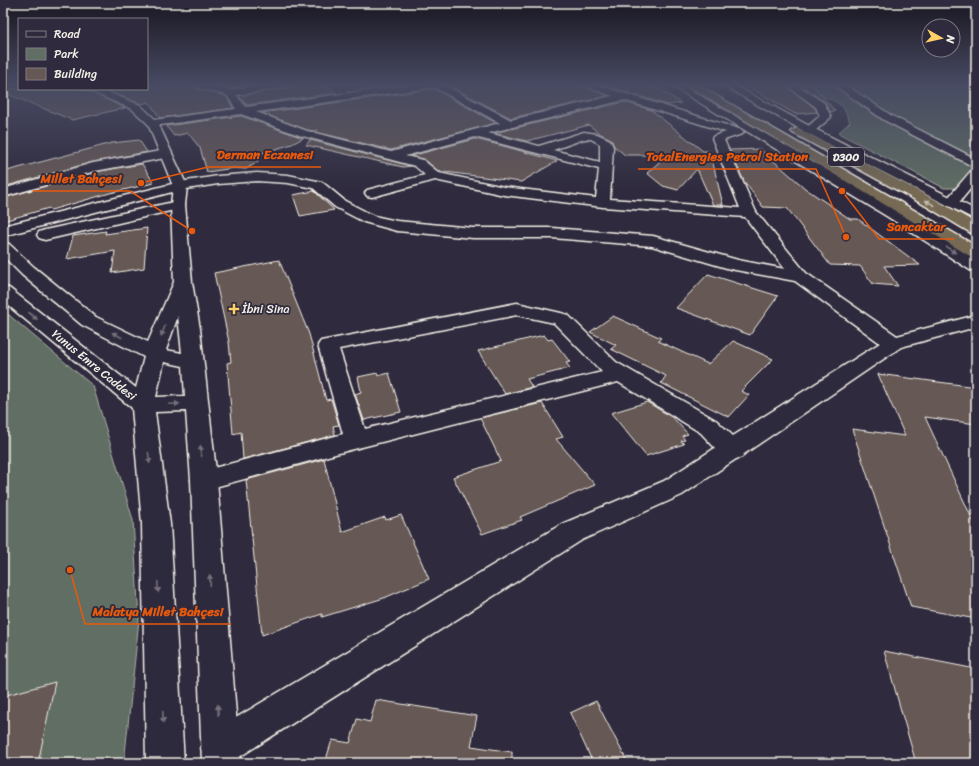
<svg xmlns="http://www.w3.org/2000/svg" width="979" height="766" font-family="Sriracha,sans-serif">
<rect width="100%" height="100%" fill="#2f2a3d"/>
<filter id="ink" filterUnits="userSpaceOnUse"><feTurbulence type="fractalNoise" baseFrequency=".025" numOctaves="2"/><feDisplacementMap in="SourceGraphic" scale="8" xChannelSelector="R" yChannelSelector="G"/><feConvolveMatrix kernelMatrix="1 2 1 2 8 2 1 2 1" color-interpolation-filters="sRGB"/></filter>
<g filter="url(#ink)">
<g fill="#606e64" stroke="#aab0a6">
<path d="M797,84h35l19,16 46,27 68,35 7,5 -8,16 -6,5h-14l-106,-55 12,-11 -7,-15 -7,-5z"/>
<path d="M841,84h135v73l-11,-3 -69,-35z"/>
<path d="M3,310l90,76 40,134 6,100 -15,143h-121z"/>
</g>
<g fill="#665854" stroke="#f4f1e8">
<path d="M147,84h46l2,4 31,8 7,12 -73,10 -11,-16 -8,2 -38,-15h44z"/>
<path d="M213,84h44l-27,4z"/>
<path d="M292,84h31l14,9 -90,12 -8,-9 48,-8z"/>
<path d="M446,84h132l30,12 -97,22z"/>
<path d="M600,84h46l6,4h6l23,15 -13,2z"/>
<path d="M744,84h40l31,24 2,4 -22,2z"/>
<path d="M799,84h13l23,27 -5,1 -5,-10z"/>
<path d="M3,89h81l41,19 -53,12 -69,-28z"/>
<path d="M434,89l62,34 -105,27 -75,-18 2,-2 -3,1 -8,-1 -45,-17z"/>
<path d="M624,102l27,8 52,41h7l13,54h-10l-16,-36 -19,21 -15,-4 -16,-13 20,-18h-42l-11,-9 -3,-7 -12,-6 -10,-8 -62,16 -33,-8z"/>
<path d="M241,116l62,22 -11,6 -36,11 2,7 -12,7 -12,-1 -27,4 -7,-24 -12,-15 -14,3 -8,-10z"/>
<path d="M475,139l32,8 50,14 -36,21 -83,-11 -14,-12 -13,-3z"/>
<path d="M139,140l8,12 -54,10 -90,25v-15l109,-29z"/>
<path d="M310,140l101,26 -8,1 -97,-22z"/>
<path d="M760,149l46,40 44,30h8l62,46 -36,1 14,20 -25,-2 -13,-18 -30,-1 -43,-57 -24,-1 -19,-26 -14,-31z"/>
<path d="M142,164l12,19 -44,10 -59,17 -2,-2 -46,13v-23l92,-26z"/>
<path d="M314,191l20,19 -34,6 -7,-21z"/>
<path d="M147,228l-3,40 -32,5 3,-22 -48,8 6,-23 33,-5 -1,3z"/>
<path d="M279,260l30,74 17,66 5,-1 8,26 -6,1 2,9 -92,24 -2,-27 -8,2 -6,-71 4,-1 -2,-20 -15,-69z"/>
<path d="M708,274l70,22 -28,39 -74,-27z"/>
<path d="M613,316l48,22 -3,3 50,23 25,-23 40,18 -32,32 8,4 -20,22 -68,-34 5,-7 -55,-27 5,-4 -26,-13z"/>
<path d="M544,335l4,5 4,-1 18,23 -4,1 4,5 -43,11 5,8 -27,7 -27,-43z"/>
<path d="M377,373l1,3 11,-3 12,39 -37,8 -9,-26 6,-2 -3,-15z"/>
<path d="M878,374l98,13v37l-51,-7 51,110v92l-65,-12 -59,-178 53,7z"/>
<path d="M647,402l26,16 15,16 -6,2 3,4 -4,1 3,3 -38,12 -35,-43z"/>
<path d="M542,403l21,34 -7,2 39,46 -75,32 2,3 -40,14 -29,-57 48,-16 -21,-43z"/>
<path d="M324,459l18,73 43,-15 1,3 15,-5 28,64 -45,19 -62,19v-3l-60,21 -16,-155z"/>
<path d="M884,651l92,18v94h-60z"/>
<path d="M55,682l-17,81h-35v-67z"/>
<path d="M376,700l101,16 -6,30 41,6v11h-187l7,-23 18,3 7,-24 13,3z"/>
<path d="M596,701l32,62h-35l-23,-50z"/>
</g>
<g fill="none" stroke-linecap="round" stroke-linejoin="round">
<defs>
<g id="minor">
<path d="M194,84h12l24,6 38,-6h23l-4,3 -51,8 10,12 170,-23h26l69,36 102,-24 -34,-12h15l148,46 2,2 -2,2 -18,6 32,72 50,61 91,63 79,-21v12l-75,20 -157,107 -2,3 -6,2 -54,36 -100,45 -349,221 -4,2 -22,-2 -6,-13 6,-13 355,-211 102,-43 51,-33 -14,-15 -83,-51 -268,68 -146,40 -9,-3 -4,-7 4,-7 148,-39 -25,-89 3,-4 196,-38 44,10 7,2 48,47 101,59 16,15 147,-93 -85,-62 -65,-12 -78,-23 -100,-8h-79l-76,-7 -33,-9 -29,-15 -22,-19 -25,-5 -31,-2 -39,3 -38,6 -177,46v-10l177,-44 38,-6 39,-3 31,2 34,7 23,19 29,15 23,5 76,7h79l101,8 85,24 47,9 -40,-52 -142,-10 -99,-12 -69,-15 -63,17 -5,-1 -2,-3 2,-3 58,-15 -10,-9 -116,-31 -58,-21 -88,12 -4,-1 -1,-2 5,-3 83,-11 -9,-14 -32,-8zM434,87l66,36 -109,29 -84,-21 -51,-19zM624,100l102,32 -12,4 -2,2 28,70 -130,-9 3,-52 -3,-7 -13,-6 -13,-2 -45,14 -51,-13zM475,137l124,32 -3,29 -92,-11 -65,-14 -16,-13 -18,-4zM584,139h7l9,5v18l-47,-12zM517,315l37,8 48,49 -237,57 -26,-80z"/>
<path d="M785,84h11l28,19 7,14 -23,20 -4,1 -6,-3 22,-19 -4,-9z"/>
<path d="M166,150l4,1 2,3 -2,3 -75,14 -92,26v-8l90,-26z"/>
<path d="M178,201l5,1 2,3 -2,3 -138,32 -6,-2 -2,-3 2,-3 6,-2z"/>
</g>
<g id="tertiary">
<path d="M833,84h11l48,32 84,43v9l-92,-48z"/>
<path d="M976,170v12l-19,23h-10l-2,-3 2,-3 24,-28z"/>
</g>
<g id="secondary">
<path d="M669,84h11l218,127 78,48v12l-6,-1 -82,-53z"/>
<path d="M721,84h11l81,44 163,82v10l-171,-88z"/>
<path d="M85,89h14l41,16 17,16 30,65 -2,19 7,77 8,47 17,151 23,283h-38l-11,-283 -5,-69 -31,1 15,112 14,239h-38l-4,-239 -10,-116 -129,-107v-14l6,1 127,100 8,-31 -62,-32 -60,-50 -19,-19v-14l6,2 25,23 62,50 52,25 26,-60 -3,-77 2,-19 -25,-62 -16,-15zM178,316l4,37 -16,-3zM164,362l19,4 2,30 -29,1z"/>
</g>
<g id="trunk">
<path d="M685,84h11l280,162v12l-6,-2z"/>
<path d="M797,128l139,72 40,23v12l-5,-2 -45,-27 -133,-73 -2,-2z"/>
</g>
</defs>
<use href="#minor" stroke="#f4f1e8" stroke-width="3"/>
<use href="#tertiary" stroke="#f4f1e8" stroke-width="3"/>
<use href="#secondary" stroke="#f4f1e8" stroke-width="3"/>
<use href="#trunk" stroke="#f4f1e8" stroke-width="3"/>
<use href="#minor" fill="#2f2a3d" fill-rule="evenodd"/>
<use href="#tertiary" fill="#2f2a3d" fill-rule="evenodd"/>
<use href="#secondary" fill="#2f2a3d" fill-rule="evenodd"/>
<use href="#trunk" fill="#766a55" fill-rule="evenodd"/>
</g>
<defs><path id="oneway-solid" d="M-6-.8H1V-3.2L6.5 0L1 3.2V.8H-6Z"/></defs>
<use fill="#c2bbad" href="#oneway-solid" transform="translate(930 203) rotate(-151)"/>
<g fill="#747079">
<use href="#oneway-solid" transform="translate(951 250) rotate(33)"/>
<use href="#oneway-solid" transform="translate(33 316) rotate(39)"/>
<use href="#oneway-solid" transform="translate(163 331) rotate(112)"/>
<use href="#oneway-solid" transform="translate(117 335) rotate(-153)"/>
<use href="#oneway-solid" transform="translate(174 404) rotate(-2)"/>
<use href="#oneway-solid" transform="translate(201 451) rotate(-97)"/>
<use href="#oneway-solid" transform="translate(149 458) rotate(84)"/>
<use href="#oneway-solid" transform="translate(210 580) rotate(-93)"/>
<use href="#oneway-solid" transform="translate(158 587) rotate(88)"/>
<use href="#oneway-solid" transform="translate(218 710) rotate(-93)"/>
<use href="#oneway-solid" transform="translate(163 717) rotate(88)"/>
</g>
</g>
<linearGradient id="sky" x2="0" y2="1"><stop stop-color="#1a1722"/><stop offset="0.44" stop-color="#474a62"/><stop offset="1" stop-color="#474a62" stop-opacity="0"/></linearGradient>
<rect width="979" height="192" fill="url(#sky)"/>
<path fill="#ffd166" stroke="#2f2a3d" stroke-width="1.5" d="M232 303h4v4h4v4h-4v4h-4v-4h-4v-4h4z"/>
<g text-anchor="middle" dominant-baseline="central" stroke-width="3.5" stroke-linejoin="round" paint-order="stroke">
<rect fill="#2f2a3d" stroke="#b9b5b5" stroke-width="1" x="828" y="148" width="36" height="18" rx="3"/>
<g font-size="11" font-weight="bold" fill="#f4f1e8">
<text x="846" y="157">D300</text>
</g>
<g font-size="12" fill="#f4f1e8" stroke="#2f2a3d" text-anchor="start">
<text x="242" y="309">İbni Sina</text>
</g>
<g font-size="12" fill="#f4f1e8" stroke="#2f2a3d">
<text transform="translate(94 365) rotate(39)">Yunus Emre Caddesi</text>
</g>
</g>
<path fill="none" stroke="#e8590c" stroke-width="1.5" d="M141 183L208 167H321M846 237L816 169H638M192 231L130 191H33M842 191L879 239H954M70 570L85 624H231"/>
<g fill="#e8590c" stroke="#2f2a3d" stroke-width="1.5">
<circle cx="141" cy="183" r="4"/>
<circle cx="846" cy="237" r="4"/>
<circle cx="192" cy="231" r="4"/>
<circle cx="842" cy="191" r="4"/>
<circle cx="70" cy="570" r="4"/>
</g>
<g font-size="13" text-anchor="middle" font-weight="bold" fill="#e8590c" stroke="#2f2a3d" stroke-width="3.5" stroke-linejoin="round" paint-order="stroke">
<text x="265" y="159">Derman Eczanesi</text>
<text x="727" y="161">TotalEnergies Petrol Station</text>
<text x="81" y="183">Millet Bahçesi</text>
<text x="916" y="231">Sancaktar</text>
<text x="158" y="616">Malatya Millet Bahçesi</text>
</g>
<rect width="979" height="766" fill="none" stroke="#2f2a3d" stroke-width="16"/>
<rect x="8" y="8" width="963" height="750" fill="none" stroke="#f4f1e8" stroke-width="1.5" filter="url(#ink)"/>
<rect x="18" y="18" width="130" height="72" fill="#2f2a3d" stroke="#7e7a81"/>
<rect x="26" y="31" width="20" height="6" fill="#2f2a3d" stroke="#7e7a81"/>
<text x="54" y="38" font-size="12" fill="#f4f1e8">Road</text>
<rect x="26" y="48" width="20" height="12" fill="#606e64" stroke="#7e7a81"/>
<text x="54" y="58" font-size="12" fill="#f4f1e8">Park</text>
<rect x="26" y="68" width="20" height="12" fill="#665854" stroke="#7e7a81"/>
<text x="54" y="78" font-size="12" fill="#f4f1e8">Building</text>
<g transform="translate(941 38) rotate(98)"><circle r="19" fill="#2f2a3d" stroke="#7e7a81"/>
<path d="M0-3L7 15L0 10L-7 15Z" fill="#ffd166"/>
<text y="-6" font-size="11" font-weight="bold" text-anchor="middle" fill="#f4f1e8">N</text>
</g>
</svg>
